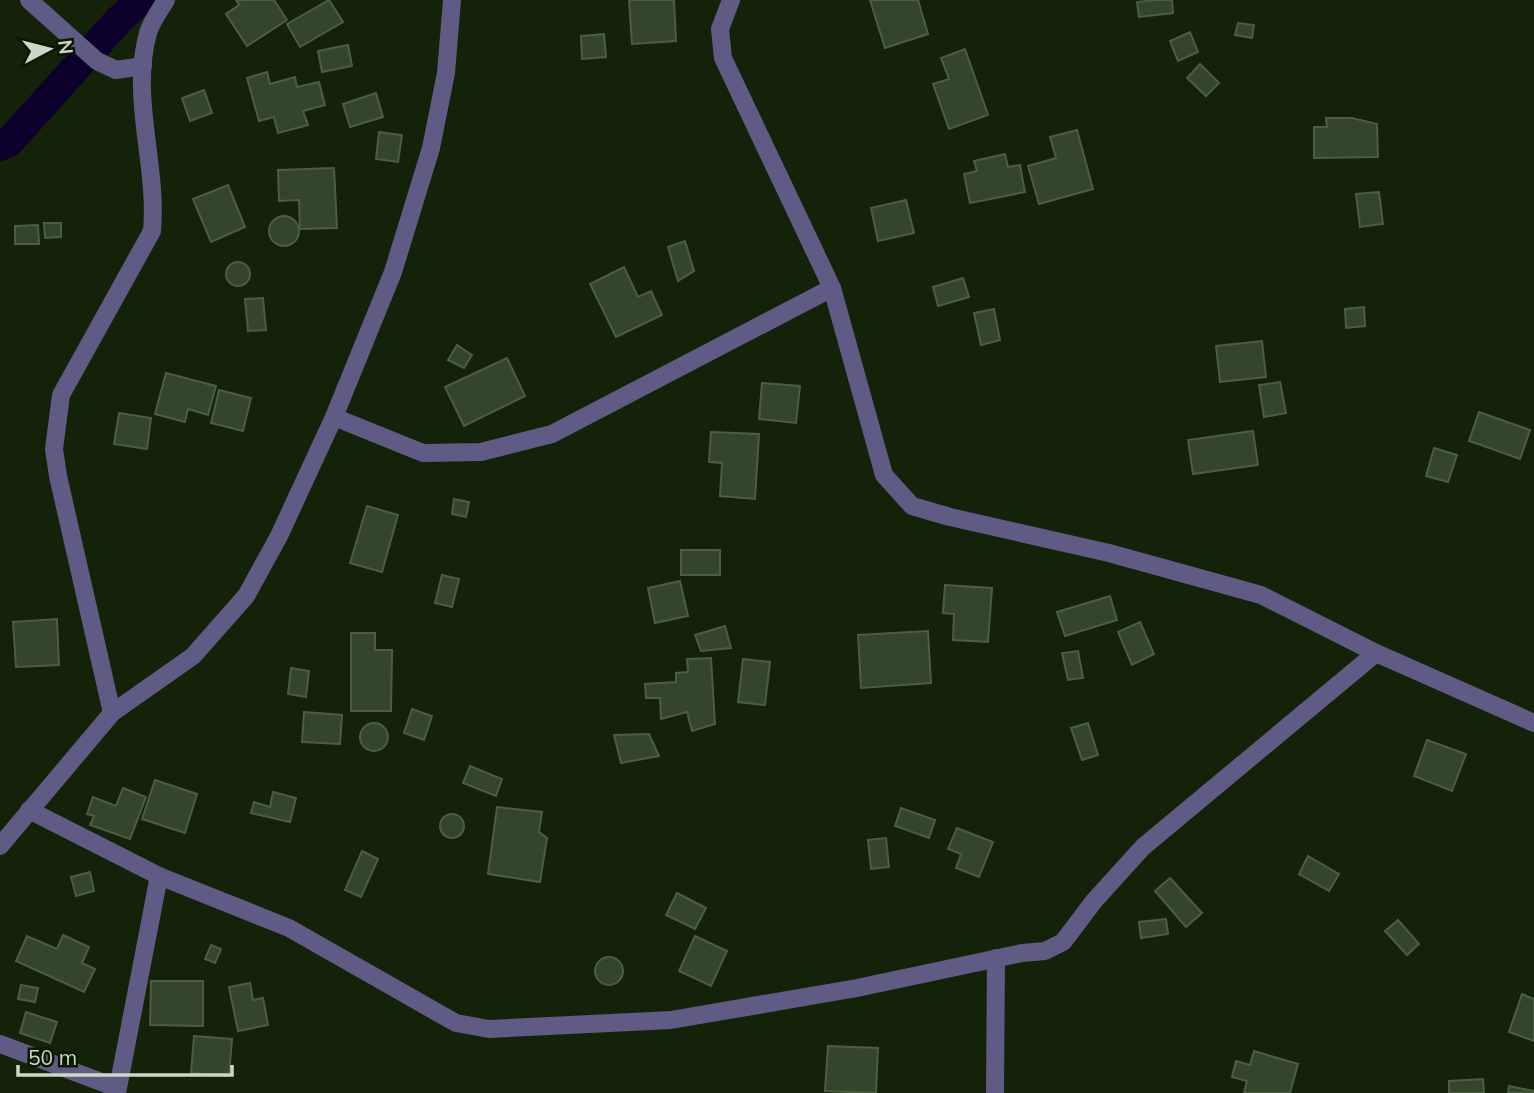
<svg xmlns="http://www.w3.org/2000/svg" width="1534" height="1093" font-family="Mulish,sans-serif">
<rect width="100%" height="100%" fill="#132208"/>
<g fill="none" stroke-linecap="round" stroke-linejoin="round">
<path stroke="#0e002d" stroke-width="30" d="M0,146l9,-4 108,-120 23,-22"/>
</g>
<g fill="#35452b" stroke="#4c5e42" stroke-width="2">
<path d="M236,0h38l13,20 -40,26 -21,-32 13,-9z"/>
<path d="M329,0l14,22 -43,25 -13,-23z"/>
<path d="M629,0h45l2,41 -44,3z"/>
<path d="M870,0h48l10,34 -43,14z"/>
<path d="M1154,0h18l1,13 -34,4 -2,-15z"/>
<path d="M1238,23l16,2 -2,13 -17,-3z"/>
<path d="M1190,32l8,20 -20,9 -8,-20z"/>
<path d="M604,34l2,23 -24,2 -1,-23z"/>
<path d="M348,45l4,21 -30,6 -4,-21z"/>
<path d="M965,49l23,66 -39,14 -16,-45 16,-5 -8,-21z"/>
<path d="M1200,64l19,19 -13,13 -19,-18z"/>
<path d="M267,72l3,12 25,-7 2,10 22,-5 6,23 -22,6 5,14 -30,8 -4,-16 -15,4 -12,-43z"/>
<path d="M204,90l8,23 -22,8 -8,-23z"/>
<path d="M376,93l7,24 -33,10 -7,-23z"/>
<path d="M1326,118h26l25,6 1,33 -64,1v-31h13z"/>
<path d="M1077,130l16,59 -54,15 -11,-38 28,-8 -6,-21z"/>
<path d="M379,132l23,3 -4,27 -22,-3z"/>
<path d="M1005,154l3,13 12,-2 5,27 -55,11 -6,-29 13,-3 -3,-10z"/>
<path d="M334,168l3,60 -37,1 -1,-29 -20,1 -1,-31z"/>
<path d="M228,185l17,42 -34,15 -18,-43z"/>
<path d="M1379,192l4,32 -23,3 -4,-33z"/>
<path d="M906,200l8,33 -36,8 -7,-33z"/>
<circle cx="284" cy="231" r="15"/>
<path d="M44,223h17v14l-16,1z"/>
<path d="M38,225l1,19h-24v-18z"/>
<path d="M685,241l9,30 -16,10 -10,-34z"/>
<circle cx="238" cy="274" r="12"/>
<path d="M624,267l14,30 13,-6 11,24 -46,22 -26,-53z"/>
<path d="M963,278l6,19 -31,9 -5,-19z"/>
<path d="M263,298l3,32 -18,1 -3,-32z"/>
<path d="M1364,307l1,19 -19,2 -1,-19z"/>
<path d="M994,309l6,31 -19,5 -7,-32z"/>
<path d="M1262,341l4,36 -46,5 -4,-36z"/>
<path d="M457,345l15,10 -8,13 -16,-8z"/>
<path d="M507,358l18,38 -61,30 -19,-39z"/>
<path d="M166,373l50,13 -8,29 -20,-6 -3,13 -30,-8z"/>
<path d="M1280,382l6,31 -22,4 -5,-32z"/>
<path d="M762,383l38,3 -4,37 -37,-4z"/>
<path d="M219,390l32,8 -8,33 -32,-8z"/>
<path d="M1479,412l51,18 -10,29 -51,-18z"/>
<path d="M119,413l32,5 -4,31 -33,-5z"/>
<path d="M1253,431l5,34 -65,9 -5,-34z"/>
<path d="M711,432l48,2 -4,65 -35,-3 2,-33 -13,-1z"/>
<path d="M1434,448l23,7 -9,27 -22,-6z"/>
<path d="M454,499l15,3 -3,15 -14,-3z"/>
<path d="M367,506l31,9 -16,57 -32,-9z"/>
<rect x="681" y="550" width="39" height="25"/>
<path d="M442,575l17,4 -7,28 -17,-4z"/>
<path d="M680,581l8,35 -33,7 -7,-35z"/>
<path d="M945,585l47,3 -4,54 -35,-2 1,-26 -11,-1z"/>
<path d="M1110,596l7,24 -52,16 -8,-24z"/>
<path d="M57,619l2,46 -43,2 -3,-45z"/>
<path d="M1140,622l14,32 -22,11 -14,-33z"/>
<path d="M725,626l6,22 -30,3 -6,-16z"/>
<path d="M928,631l3,52 -70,5 -3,-53z"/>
<path d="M351,633h24v17h17l-1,61h-40z"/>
<path d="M1078,651l5,27 -15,2 -6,-27z"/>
<path d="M711,658l4,66 -23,7 -5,-19 -26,7 -1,-21h-14l-1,-14 31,-2v-9l12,-1 -1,-13z"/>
<path d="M743,659l27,3 -5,43 -27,-3z"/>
<path d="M291,668l18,3 -3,26 -18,-3z"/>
<path d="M412,709l20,7 -8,24 -20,-7z"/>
<path d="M304,712l38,3 -2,29 -38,-2z"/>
<circle cx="374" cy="737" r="14"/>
<path d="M1088,723l10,32 -16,5 -11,-32z"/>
<path d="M649,734l10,22 -38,7 -7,-28z"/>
<path d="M1427,740l39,14 -14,37 -38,-15z"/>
<path d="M470,766l32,13 -6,17 -33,-13z"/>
<path d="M155,780l42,14 -12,39 -43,-14z"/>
<path d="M123,788l23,9 -16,42 -40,-14 4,-9 -7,-2 6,-17 23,9z"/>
<path d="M273,792l23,6 -6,24 -39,-9 3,-11 16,5z"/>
<path d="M497,807l45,5 -3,20 8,6 -7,44 -52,-8z"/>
<path d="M901,808l34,12 -6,18 -34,-12z"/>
<circle cx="452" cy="826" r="12"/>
<path d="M957,828l36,14 -14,35 -23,-9 5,-14 -13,-5z"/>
<path d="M886,838l3,29 -18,2 -3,-29z"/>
<path d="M362,851l16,8 -17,38 -16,-7z"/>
<path d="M1308,856l31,18 -10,17 -30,-17z"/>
<path d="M90,872l4,19 -18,5 -5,-19z"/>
<path d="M1170,878l32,35 -16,14 -31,-36z"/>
<path d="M677,893l29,15 -11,21 -29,-14z"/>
<path d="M1166,919l2,15 -27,4 -2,-16z"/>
<path d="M1398,920l21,24 -12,11 -22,-24z"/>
<path d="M63,935l26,12 -7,16 13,6 -11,23 -68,-31 11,-25 30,13z"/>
<path d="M695,936l32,15 -16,35 -32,-15z"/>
<path d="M211,945l10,4 -6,14 -10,-4z"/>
<circle cx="609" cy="971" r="14"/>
<path d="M151,981h52v45l-53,-1z"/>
<path d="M250,983l3,17 10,-2 5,27 -30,6 -9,-44z"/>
<path d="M21,985l17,3 -3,14 -17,-3z"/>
<path d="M1522,994l12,5v42l-25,-9z"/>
<path d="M26,1012l31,10 -7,21 -30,-10z"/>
<path d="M194,1036l38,3 -3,37 -38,-3z"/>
<path d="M828,1046l50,2 -2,45 -51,-2z"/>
<path d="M1254,1051l44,13 -8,29h-46l3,-12 -15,-4 4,-16 14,4z"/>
<path d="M1483,1079l1,14h-35v-12z"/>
<path d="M1509,1086l25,5v2h-26z"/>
</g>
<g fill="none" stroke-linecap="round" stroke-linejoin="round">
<g stroke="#5f5b84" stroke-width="18">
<path d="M29,0l68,61 19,9 27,-4"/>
<path d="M731,0l-11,29 3,29 109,230 52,187 28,31 38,11 159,36 152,42 115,58 158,70"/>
<path d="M334,417l89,36 58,-1 71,-18 280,-146"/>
<path d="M112,713l-54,-237 -4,-27 7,-54 91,-164c6,-66 -22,-133 -4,-198 3,-11 12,-23 18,-33"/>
<path d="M29,810l130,66 130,52 167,95 33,6 182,-9 186,-32 165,-35 23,-2 18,-9 31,-41 49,-54 233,-194"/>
<path d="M0,846l112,-133 81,-57 53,-60 33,-60 55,-119 59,-145 38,-124 15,-75 6,-73"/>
<path d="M0,1044l117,44"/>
<path d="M117,1093l42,-217"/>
<path d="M995,1093l1,-135"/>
</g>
</g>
<g transform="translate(49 49) rotate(83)" stroke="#0a1802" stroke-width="5" paint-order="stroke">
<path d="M0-5L12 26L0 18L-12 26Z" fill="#cdd7c7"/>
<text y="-10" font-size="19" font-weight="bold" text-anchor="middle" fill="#cdd7c7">N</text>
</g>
<path d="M18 1065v10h214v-10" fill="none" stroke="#cdd7c7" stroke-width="3.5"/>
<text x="28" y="1065" font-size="21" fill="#cdd7c7" stroke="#0a1802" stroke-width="5" paint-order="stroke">50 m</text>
</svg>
